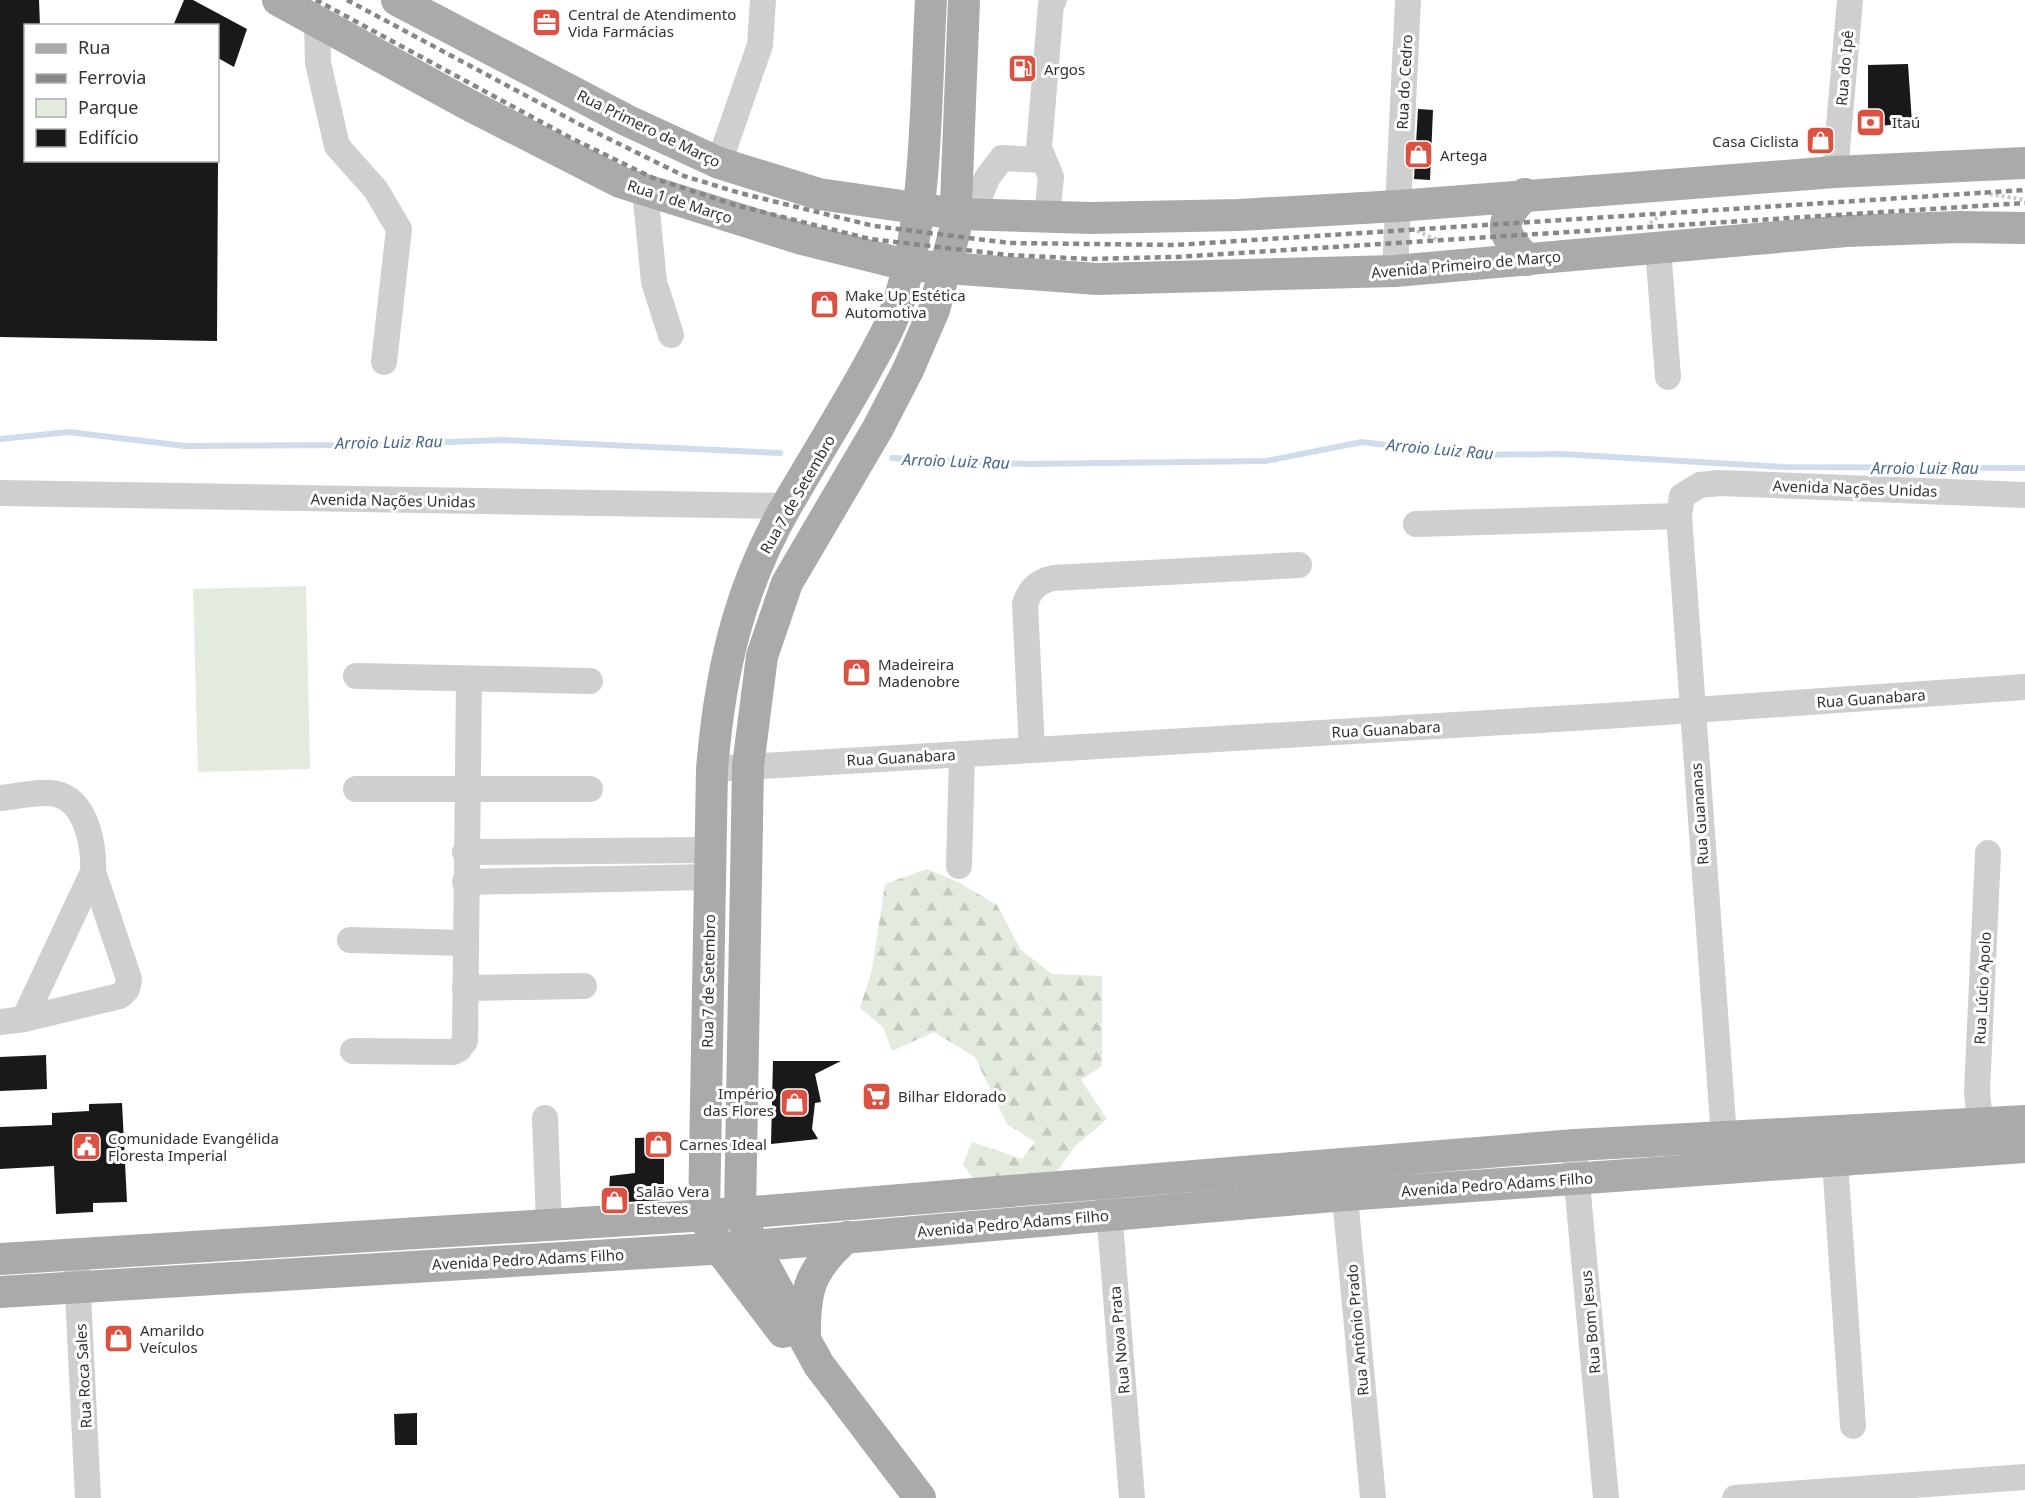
<svg xmlns="http://www.w3.org/2000/svg" width="2025" height="1498" font-family="'Noto Sans',sans-serif">
<defs>
<pattern id="forest-firs" width="22" height="20" patternUnits="userSpaceOnUse" patternTransform="scale(1.5)"><rect width="22" height="20" fill="#e3eade"/><path d="M5 1l3.5 6h-7zM16 11l3.5 6h-7z" fill="#c3c9bf"/></pattern>
</defs>
<rect width="100%" height="100%" fill="#fff"/>
<path fill="#e3eade" d="M306,586l4,183 -112,3 -5,-183z"/>
<path fill="url(#forest-firs)" d="M927,869l31,13 39,23 24,45 31,24 50,2v90l-21,14 26,39 -31,26 -21,29 -80,8 -12,-18 9,-22 50,17 13,-17 -28,-18 -32,-67 -41,-25 -42,19 -9,-24 -23,-19 12,-38 13,-86z"/>
<g fill="none" stroke-linecap="round" stroke-linejoin="round">
<g stroke="#cfdcec" stroke-width="6">
<path d="M0,439l69,-7 116,14 176,-1 144,-5 275,13"/>
<path d="M892,458l134,6 240,-3 96,-19 104,13 95,-1 224,13 240,1"/>
</g>
</g>
<g fill="#191919">
<path d="M0,0h39l1,26h-14v134h192l-1,181 -217,-4z"/>
<path d="M184,0h9l54,29 -13,38 -16,-9v-32h-45z"/>
<path d="M1908,64l4,59 -44,4v-62z"/>
<path d="M1418,109l15,1 -3,70 -16,-1z"/>
<path d="M46,1055l1,34 -47,2v-34z"/>
<path d="M773,1061h68l-26,13 6,28 -6,1 -3,26 6,10 -47,5z"/>
<path d="M122,1103l5,99 -34,1v9l-37,2 -2,-48 -54,3v-42l52,-2v-12l37,-2v-7z"/>
<path d="M664,1137v63l-56,3 2,-27 25,-3v-35z"/>
<path d="M417,1413v32h-22l-1,-31z"/>
</g>
<g fill="none" stroke-linecap="round" stroke-linejoin="round">
<g stroke="#c9c9c9" stroke-width="4" stroke-dasharray="3 3" stroke-linecap="butt">
<path d="M1978,192l47,8"/>
<path d="M1650,223l15,-11"/>
<path d="M1417,231l23,10"/>
</g>
<g stroke="#cfcfcf" stroke-width="26">
<path d="M317,22l1,41 19,83 39,44 23,39 -15,133"/>
<path d="M719,163l41,-118 3,-45"/>
<path d="M1835,172l15,-172"/>
<path d="M645,190l9,92 17,53"/>
<path d="M972,215l15,-37 15,-20 41,2"/>
<path d="M1047,217l4,-40 -12,-29 12,-144 3,-4"/>
<path d="M1658,248l10,129"/>
<path d="M1395,271l13,-271"/>
<path d="M0,493l786,13"/>
<path d="M1416,524l263,-8"/>
<path d="M356,676l234,5"/>
<path d="M1032,750l-7,-146c5,-15 12,-22 28,-26l246,-13"/>
<path d="M712,769l894,-53 419,-29"/>
<path d="M356,789h234"/>
<path d="M0,798c17,-1 44,-9 60,-3 28,10 34,53 33,77l-69,147"/>
<path d="M465,852l246,-2"/>
<path d="M959,866l3,-112"/>
<path d="M465,882l245,-5"/>
<path d="M350,940l115,3"/>
<path d="M465,988l119,-2"/>
<path d="M0,1022l24,-3 96,-23 7,-7 2,-10 -36,-107"/>
<path d="M353,1051l100,1 6,-3 6,-8 4,-362"/>
<path d="M545,1118l4,106"/>
<path d="M1980,1123l-3,-32 11,-238"/>
<path d="M1724,1137l-45,-621 3,-20 18,-11 20,-2 305,12"/>
<path d="M1575,1161l31,337"/>
<path d="M1835,1161l18,265"/>
<path d="M1343,1176l30,322"/>
<path d="M1108,1197l24,301"/>
<path d="M76,1253l12,245"/>
<path d="M1735,1498l290,-21"/>
</g>
<g stroke="#aaa" stroke-width="32">
<path d="M278,0l189,104 153,78 182,57 105,26 190,14 298,-8 451,-40 112,-4 67,1"/>
<path d="M397,0l229,120 93,43 100,31 138,20 134,4 148,-3 159,-9 437,-34 190,-9"/>
<path d="M1525,194c-27,31 -25,37 2,66"/>
<path d="M0,1259l740,-46 835,-68 450,-24"/>
<path d="M0,1292l727,-44 618,-53 680,-48"/>
<path d="M783,1332l-64,-84 -15,-33 8,-446c8,-96 26,-179 75,-264 26,-45 53,-88 78,-133 10,-19 22,-38 29,-57 35,-94 31,-216 37,-315"/>
<path d="M805,1338c-1,-48 5,-69 42,-101"/>
<path d="M920,1498l-101,-133 -66,-120 -13,-32 8,-447 14,-110 25,-73 91,-155 30,-58 26,-60 21,-80 9,-230"/>
</g>
<g stroke="#878787" stroke-width="4.5" stroke-dasharray="6 4.5" stroke-linecap="butt">
<path d="M316,0l255,138 82,40 82,27 135,34 138,16 81,4 87,-2 849,-54"/>
<path d="M347,0l232,124 105,52 56,17 134,33 135,17 167,2 849,-55"/>
</g>
</g>
<defs>
<symbol id="office-square" viewBox="-11 -11 22 22"><rect x="-9" y="-9" width="18" height="18" rx="4" fill="#db5142" stroke="#fff"/><path d="M-6-3h4V-5.5h4V-3h4V5H-6ZM-1-4.5V-3h2v-1.5ZM-6 0V1H6V0Z" fill="#fff"/></symbol>
<symbol id="fuel-square" viewBox="-11 -11 22 22"><rect x="-9" y="-9" width="18" height="18" rx="4" fill="#db5142" stroke="#fff"/><path d="M-5.5-6h7V0h2V4h1.3V-2.5L3-4.5l.8-.8L6-3V5H2.5V1h-1V6h-7ZM-4.2-4.7v3.2H.2V-4.7Z" fill="#fff"/></symbol>
<symbol id="bank-square" viewBox="-11 -11 22 22"><rect x="-9" y="-9" width="18" height="18" rx="4" fill="#db5142" stroke="#fff"/><path d="M-6-4H6V4H-6ZM0-2.3a2.3 2.3 0 1 0 0 4.6a2.3 2.3 0 1 0 0-4.6Z" fill="#fff"/></symbol>
<symbol id="shop-square" viewBox="-11 -11 22 22"><rect x="-9" y="-9" width="18" height="18" rx="4" fill="#db5142" stroke="#fff"/><path d="M-5-2.5h2.3a2.7 3.5 0 0 1 5.4 0H5L5.5 6h-11ZM-1.5-2.5h3a1.5 2.3 0 0 0-3 0Z" fill="#fff"/></symbol>
<symbol id="supermarket-square" viewBox="-11 -11 22 22"><rect x="-9" y="-9" width="18" height="18" rx="4" fill="#db5142" stroke="#fff"/><path d="M-6-5.5h2.5l.6 2H6L4.5 2H-2.5L-4.4-4H-6ZM-1.5 3.2a1.3 1.3 0 1 0 .1 0ZM3 3.2a1.3 1.3 0 1 0 .1 0Z" fill="#fff"/></symbol>
<symbol id="civic-square" viewBox="-11 -11 22 22"><rect x="-9" y="-9" width="18" height="18" rx="4" fill="#db5142" stroke="#fff"/><path d="M-.6-6.5H3V-4.5H.6V-3L4-1V1h2V6H-6V1h2V-1L-.6-3ZM-1.2 2.5V6h2.4V2.5Z" fill="#fff"/></symbol>
</defs>
<g fill-rule="evenodd">
<use href="#office-square" x="530" y="6" width="33" height="33"/>
<use href="#fuel-square" x="1006" y="52" width="33" height="33"/>
<use href="#bank-square" x="1854" y="106" width="33" height="33"/>
<use href="#shop-square" x="1804" y="124" width="33" height="33"/>
<use href="#shop-square" x="1402" y="138" width="33" height="33"/>
<use href="#shop-square" x="808" y="288" width="33" height="33"/>
<use href="#shop-square" x="840" y="656" width="33" height="33"/>
<use href="#supermarket-square" x="860" y="1080" width="33" height="33"/>
<use href="#shop-square" x="778" y="1086" width="33" height="33"/>
<use href="#shop-square" x="642" y="1128" width="33" height="33"/>
<use href="#civic-square" x="70" y="1130" width="33" height="33"/>
<use href="#shop-square" x="598" y="1184" width="33" height="33"/>
<use href="#shop-square" x="102" y="1322" width="33" height="33"/>
</g>
<g text-anchor="middle" dominant-baseline="central" stroke-width="6" stroke-linejoin="round" paint-order="stroke">
<g font-size="15" fill="#323232" stroke="#fff" text-anchor="start">
<text x="568" y="14">Central de Atendimento<tspan x="568" dy="17">Vida Farmácias</tspan></text>
<text x="1044" y="69">Argos</text>
<text x="1892" y="122">Itaú</text>
<text x="1799" y="141" text-anchor="end">Casa Ciclista</text>
<text x="1440" y="155">Artega</text>
<text x="845" y="295">Make Up Estética<tspan x="845" dy="17">Automotiva</tspan></text>
<text x="878" y="664">Madeireira<tspan x="878" dy="17">Madenobre</tspan></text>
<text x="774" y="1093" text-anchor="end">Império<tspan x="774" dy="17">das Flores</tspan></text>
<text x="898" y="1096">Bilhar Eldorado</text>
<text x="108" y="1138">Comunidade Evangélida<tspan x="108" dy="17">Floresta Imperial</tspan></text>
<text x="679" y="1144">Carnes Ideal</text>
<text x="636" y="1191">Salão Vera<tspan x="636" dy="17">Esteves</tspan></text>
<text x="140" y="1330">Amarildo<tspan x="140" dy="17">Veículos</tspan></text>
</g>
<g font-size="15" fill="#323232" stroke="#fff">
<text transform="translate(1844 68) rotate(-85)">Rua do Ipê</text>
<text transform="translate(1404 82) rotate(-87)">Rua do Cedro</text>
<text transform="translate(649 128) rotate(26)">Rua Primero de Março</text>
<text transform="translate(680 201) rotate(18)">Rua 1 de Março</text>
<text transform="translate(1466 264) rotate(-5)">Avenida Primeiro de Março</text>
<text transform="translate(1855 488) rotate(2)">Avenida Nações Unidas</text>
<text transform="translate(797 494) rotate(-60)">Rua 7 de Setembro</text>
<text transform="translate(393 500) rotate(1)">Avenida Nações Unidas</text>
<text transform="translate(1871 698) rotate(-4)">Rua Guanabara</text>
<text transform="translate(1386 729) rotate(-3)">Rua Guanabara</text>
<text transform="translate(901 757) rotate(-3)">Rua Guanabara</text>
<text transform="translate(1699 814) rotate(-94)">Rua Guananas</text>
<text transform="translate(708 981) rotate(-89)">Rua 7 de Setembro</text>
<text transform="translate(1982 988) rotate(-87)">Rua Lúcio Apolo</text>
<text transform="translate(1497 1184) rotate(-4)">Avenida Pedro Adams Filho</text>
<text transform="translate(1013 1223) rotate(-5)">Avenida Pedro Adams Filho</text>
<text transform="translate(528 1259) rotate(-3)">Avenida Pedro Adams Filho</text>
<text transform="translate(1590 1322) rotate(-95)">Rua Bom Jesus</text>
<text transform="translate(1357 1330) rotate(-95)">Rua Antônio Prado</text>
<text transform="translate(1119 1340) rotate(-95)">Rua Nova Prata</text>
<text transform="translate(83 1376) rotate(-93)">Rua Roca Sales</text>
</g>
<g font-size="16" font-style="italic" fill="#446590" stroke="#fff">
<text transform="translate(389 442) rotate(-1)">Arroio Luiz Rau</text>
<text transform="translate(1440 449) rotate(5)">Arroio Luiz Rau</text>
<text transform="translate(956 461) rotate(2)">Arroio Luiz Rau</text>
<text x="1925" y="468">Arroio Luiz Rau</text>
</g>
</g>
<rect x="24" y="24" width="195" height="138" fill="#ffffff" stroke="#adadad" stroke-width="1.5"/>
<rect x="36" y="44" width="30" height="9" fill="#aaaaaa" stroke="#adadad" stroke-width="1.5"/>
<text x="78" y="54" font-size="18" fill="#323232">Rua</text>
<rect x="36" y="74" width="30" height="9" fill="#878787" stroke="#adadad" stroke-width="1.5"/>
<text x="78" y="84" font-size="18" fill="#323232">Ferrovia</text>
<rect x="36" y="99" width="30" height="18" fill="#e3eade" stroke="#adadad" stroke-width="1.5"/>
<text x="78" y="114" font-size="18" fill="#323232">Parque</text>
<rect x="36" y="129" width="30" height="18" fill="#191919" stroke="#adadad" stroke-width="1.5"/>
<text x="78" y="144" font-size="18" fill="#323232">Edifício</text>
</svg>
